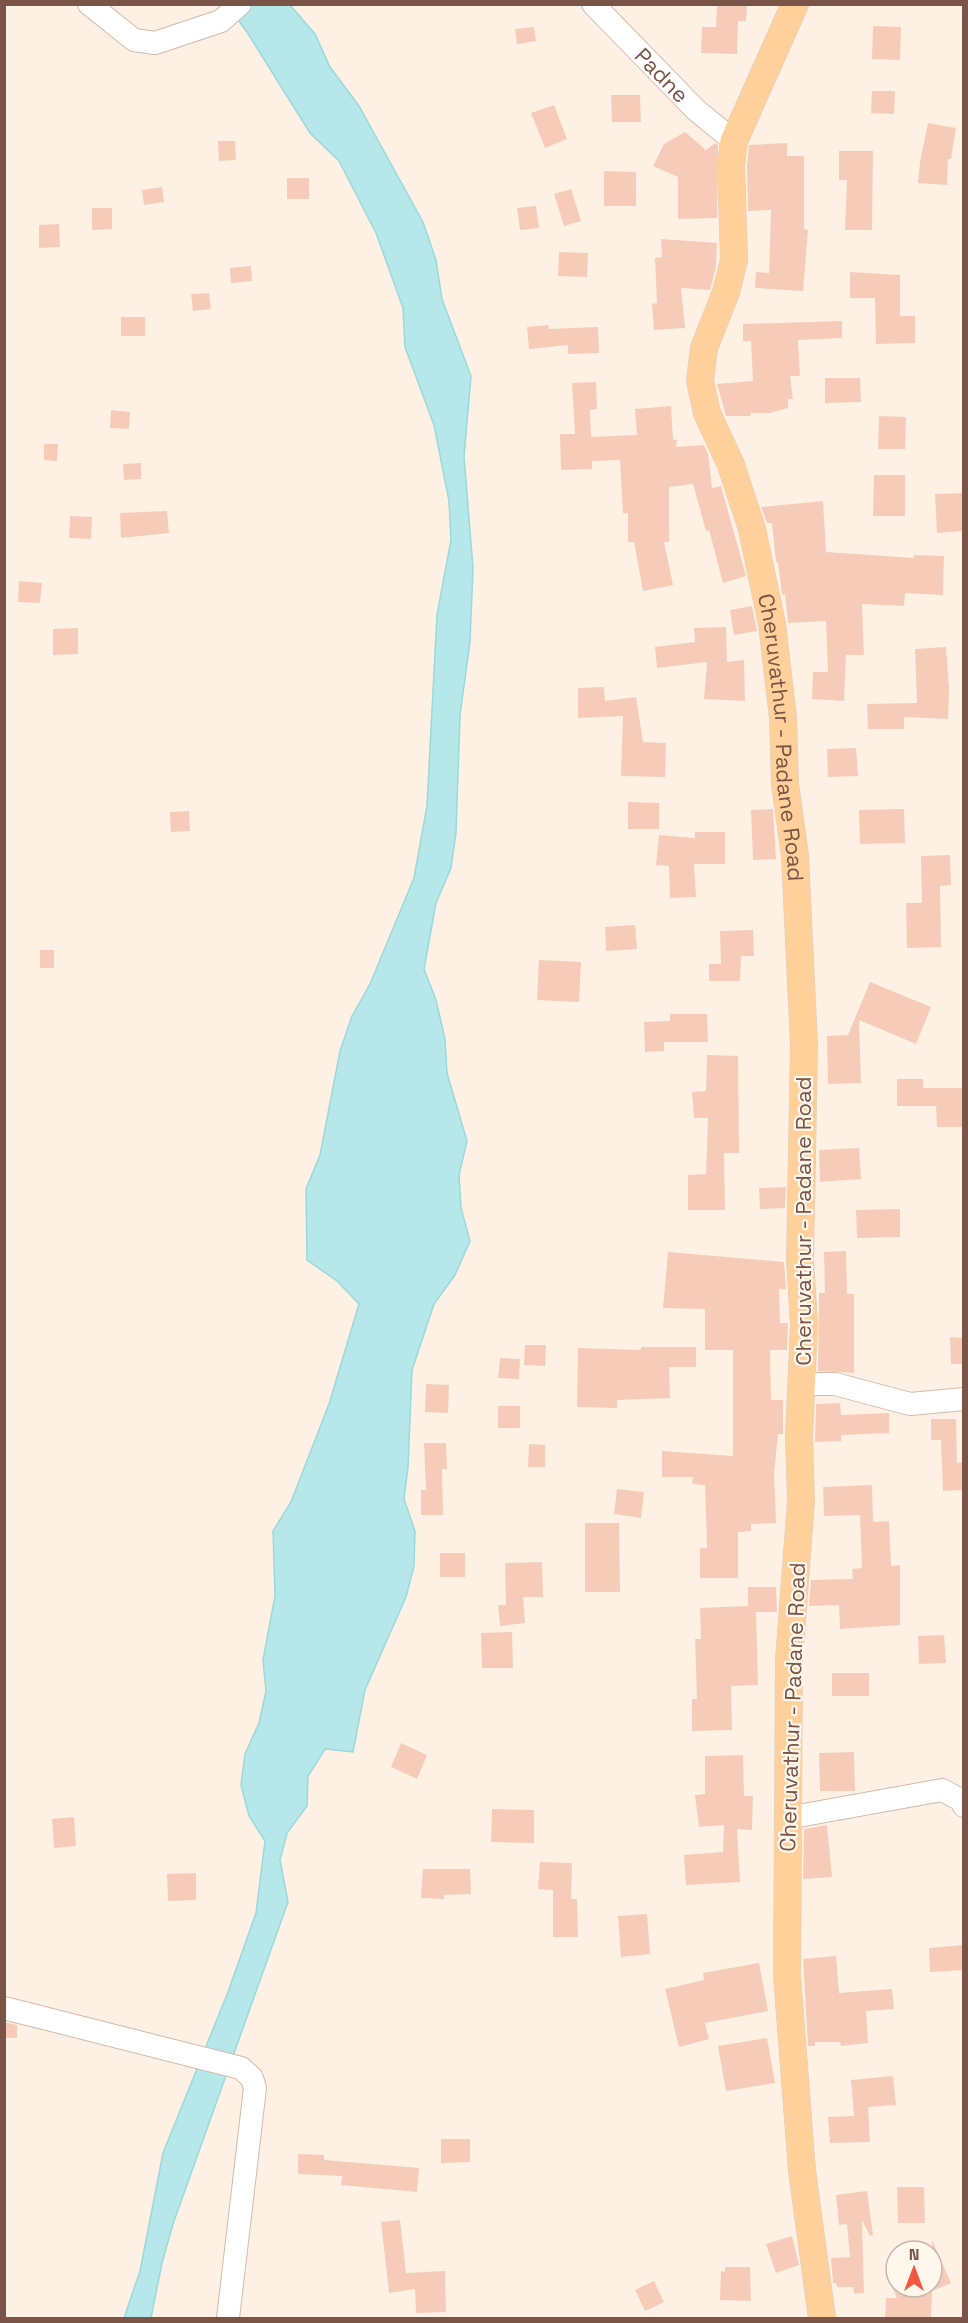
<svg xmlns="http://www.w3.org/2000/svg" width="968" height="2323" font-family="'Space Grotesk',sans-serif">
<rect width="100%" height="100%" fill="#fef1e4"/>
<path fill="#b6e7e9" stroke="#9cd8dc" stroke-width="1.5" d="M220,5h70l25,29 15,33 29,39 64,116 13,38 6,39 29,77 -7,80 9,112 -3,74 -10,73 -4,118 -5,35 -15,35 -12,66 12,31 9,39 2,34 20,68 -8,34 2,33 9,33 -15,34 -21,29 -22,66 -4,97 -4,32 11,32 -1,35 -8,31 -41,93 -12,62 -28,-3 -17,27 -1,30 -20,27 -7,27 8,42 -115,322 -11,39 -11,55h-27l16,-47 23,-118 65,-161 28,-79 9,-72 -16,-25 -8,-31 4,-31 14,-31 7,-32 -3,-31 12,-64 -2,-65 18,-29 38,-98 30,-100 -22,-23 -30,-21 -1,-71 14,-34 20,-104 12,-35 18,-32 44,-106 13,-72 10,-191 14,-75 -2,-39 -15,-76 -29,-78 -2,-39 -27,-75 -37,-72 -29,-28 -63,-101 -18,-24z"/>
<g fill="#f6ccb9">
<path d="M717,4h30l-1,17h-8l-1,33 -36,-1 1,-26h14z"/>
<path d="M873,26l28,1 -1,33 -28,-1z"/>
<path d="M534,27l2,14 -19,3 -2,-15z"/>
<path d="M872,91h23l-1,23 -23,-1z"/>
<path d="M611,95h29l1,27h-29z"/>
<path d="M554,105l13,34 -22,9 -14,-35z"/>
<path d="M928,123l28,5 -5,31h-3l-1,26 -29,-2 2,-21z"/>
<path d="M685,132l21,18 9,-7 3,2 -1,73 -39,1v-42l-25,-11 11,-22z"/>
<path d="M218,141h17l1,19 -17,1z"/>
<path d="M787,143v13h17v73l4,1 -5,61 -48,-3 1,-16 13,1 2,-63 -23,1 -1,-45 2,-21z"/>
<path d="M839,151h34l-1,79h-27l2,-50h-8z"/>
<path d="M604,171l32,1v34h-32z"/>
<rect x="287" y="178" width="22" height="21"/>
<path d="M162,187l2,15 -20,3 -2,-15z"/>
<path d="M571,189l10,32 -17,5 -10,-32z"/>
<path d="M536,206l3,22 -19,2 -3,-22z"/>
<path d="M92,208h20v21l-20,1z"/>
<path d="M59,224l1,23 -21,1v-23z"/>
<path d="M661,239l56,4 -1,24 -6,23 -29,-2 4,40 -31,2 -2,-26 5,-1 -2,-45 7,-1z"/>
<path d="M559,252l29,1 -1,24 -29,-1z"/>
<path d="M251,266l1,15 -21,2 -1,-15z"/>
<path d="M850,272l50,3v41h15v27l-39,1 -1,-46h-25z"/>
<path d="M209,293l2,16 -18,2 -2,-17z"/>
<rect x="121" y="317" width="24" height="19"/>
<path d="M842,321v17l-44,2 2,36h-10l3,23h-5v9l-18,5h-20l1,3h-25l-9,-32 36,-3 -2,-40h-8v-17z"/>
<path d="M548,325l1,4 49,-2 1,26 -31,1v-9l-39,4 -2,-22z"/>
<path d="M825,378h35l1,24 -36,1z"/>
<path d="M596,382l1,27 -7,1 1,27 46,-2 -2,-26 36,-3 2,34h4l-1,7 28,-2 4,9 4,34 9,-2 25,90 -23,7 -14,-53 -3,1 -13,-47 -24,3v55h-5l9,43 -30,6 -9,-49h-6v-29h-5l-3,-53 -28,1v8l-31,1 -1,-36h15l-3,-51z"/>
<path d="M111,410l19,2 -1,17 -19,-1z"/>
<path d="M879,416l27,1 -1,32h-27z"/>
<path d="M44,444h14l-1,17 -13,-1z"/>
<path d="M141,463v16l-17,1 -1,-16z"/>
<path d="M874,475h31v41h-32z"/>
<path d="M963,493v38l-26,2 -2,-39z"/>
<path d="M823,501l3,51 88,6v-3l30,1 -1,39 -38,-2 -1,13 -42,-2 2,51h-18l-2,46 -32,-2 1,-27h15l-2,-51 -38,2 -3,-29 -3,1 -4,-33h-2l-4,-39h-5l-6,-16z"/>
<path d="M167,511l2,22 -48,5 -1,-25z"/>
<path d="M70,516l22,1 -1,22 -22,-1z"/>
<path d="M19,581l23,2 -2,20 -22,-1z"/>
<path d="M752,606l5,25 -23,4 -4,-25z"/>
<path d="M726,627l1,35 17,-2 1,41 -41,-2 3,-37 -50,6 -2,-21 40,-5 -1,-14z"/>
<path d="M78,628v26l-25,1v-26z"/>
<path d="M946,647l3,41 -1,31 -44,-2v12h-36l-1,-25 50,-1 -2,-54z"/>
<path d="M604,687l1,14 31,-4 7,45 23,1 -1,34 -44,-1 2,-60 -45,2v-30z"/>
<path d="M856,748l2,28 -30,1 -1,-28z"/>
<path d="M628,802l31,1v26h-31z"/>
<path d="M773,809l3,50 -23,1 -2,-50z"/>
<path d="M904,809l1,34 -45,1 -1,-34z"/>
<path d="M189,811l1,20 -19,1 -1,-20z"/>
<path d="M695,832h30v32h-31l2,33 -26,1 -1,-32 -13,-1 3,-30 36,3z"/>
<path d="M950,855l1,30 -11,1 1,61 -34,1 -1,-45h16l-1,-47z"/>
<path d="M635,925l2,24 -31,2 -1,-24z"/>
<path d="M753,930l1,26h-13l-1,25h-31v-17h12l-1,-33z"/>
<rect x="40" y="950" width="14" height="18"/>
<path d="M539,960l42,2 -2,40 -42,-2z"/>
<path d="M870,982l61,25 -15,37 -57,-24 2,63 -33,1 -1,-48 21,-1z"/>
<path d="M670,1014h37l1,28h-44v9l-19,1 -1,-30 26,-1z"/>
<path d="M707,1055l31,1 1,97h-15l1,57h-37v-35l18,-1 2,-56h-14l-2,-26 14,-1z"/>
<path d="M897,1079h26v9h40v39h-26l-1,-21h-39z"/>
<path d="M859,1148l2,31 -41,3 -1,-32z"/>
<path d="M786,1187l-1,21 -25,1 -1,-21z"/>
<path d="M900,1209v28l-43,1 -1,-28z"/>
<path d="M846,1251l1,43h7v79l-36,-2 1,-78h6l-1,-41z"/>
<path d="M668,1252l116,10 2,27h-7l1,34h8l-1,27h-17l1,50h12v34h-5l-4,39 2,50 -25,1v7l-13,1v46h-38v-30h7l-2,-63 -13,-1 1,-7h-31v-26l71,5v-106h-28v-41l-42,-1z"/>
<path d="M950,1337l13,1v26h-12z"/>
<path d="M525,1345h21l-1,21 -21,-1z"/>
<path d="M641,1347h55v20h-27l1,31 -53,2v8l-40,-1 1,-59 63,2z"/>
<path d="M500,1358l20,1 -1,20 -21,-1z"/>
<path d="M426,1384l23,1 -1,28 -23,-1z"/>
<path d="M840,1403l1,12 48,-2v20l-48,2v6l-26,1 1,-38z"/>
<rect x="498" y="1406" width="22" height="22"/>
<path d="M931,1419h25l1,44 6,-1v28l-20,1 -2,-51h-10z"/>
<path d="M424,1443h22l1,26h-5l1,46h-22v-25h5z"/>
<path d="M529,1444l16,1v22h-17z"/>
<path d="M872,1485l1,37 16,-1 2,45 9,-1v60l-60,4 -1,-24 -30,1 2,-26 42,-1 -1,-10 10,-1 -2,-53 -36,1 -1,-29z"/>
<path d="M617,1489l27,3 -3,26 -27,-4z"/>
<path d="M585,1523h34l1,69h-35z"/>
<rect x="440" y="1553" width="25" height="24"/>
<path d="M542,1562l1,35h-20l2,26 -25,3 -2,-21h8l-1,-42z"/>
<path d="M748,1587h28l1,25h-21l2,73 -27,1 1,44 -40,1v-32h5l-2,-60h6l-1,-31 48,-2z"/>
<path d="M512,1632l1,36h-31l-1,-35z"/>
<path d="M944,1635l2,28 -27,1 -1,-28z"/>
<rect x="832" y="1673" width="37" height="23"/>
<path d="M401,1743l26,12 -10,24 -26,-12z"/>
<path d="M854,1752l1,39h-35l-1,-38z"/>
<path d="M743,1755l1,41h9l-1,34 -15,-1 3,53 -54,3 -2,-30 39,-3 1,-27 -25,2 -4,-32 10,-1v-38z"/>
<path d="M492,1809l42,1v33l-43,-1z"/>
<path d="M74,1817l2,29 -22,2 -2,-29z"/>
<path d="M827,1825l5,52 -29,2 1,-50z"/>
<path d="M540,1862l32,1 -1,36h6l1,38h-25v-47l-15,-1z"/>
<path d="M423,1869h47l1,25 -27,1v4l-23,-1z"/>
<path d="M196,1873v27l-28,1 -1,-27z"/>
<path d="M647,1914l3,40 -29,3 -3,-41z"/>
<path d="M963,1945v25l-33,2 -1,-24z"/>
<path d="M836,1956l3,37 53,-4 2,20 -28,2 2,32 -27,3 -1,-4h-25v4h-7l-5,-87z"/>
<path d="M759,1963l9,48 -63,12 4,16 -30,8 -14,-58 39,-9 -1,-7z"/>
<path d="M4,2022l13,3v13h-13z"/>
<path d="M767,2038l8,45 -49,8 -8,-45z"/>
<path d="M893,2076l3,29 -28,2 2,35 -40,1 -2,-26 26,-1 -3,-36z"/>
<path d="M441,2139h29v23l-29,1z"/>
<path d="M298,2154l26,1v5l95,8 -2,24 -76,-7 1,-9 -44,-2z"/>
<path d="M897,2187h27l1,36h-27z"/>
<path d="M867,2191l6,44 -3,1 -8,-16 2,73 -10,1 -1,-7h-16l-1,-4h-3l-2,-25 19,-1 -3,-33 -8,1 -3,-30z"/>
<path d="M400,2220l6,53 39,-2 1,41 -30,1 -1,-24 -26,4 -8,-71z"/>
<path d="M792,2236l7,29 -23,8 -10,-29z"/>
<path d="M932,2240l19,43 -19,8 -1,27 -46,1 1,-21h11l-5,-11h40z"/>
<path d="M725,2267h25l1,34 -31,-1 1,-29 4,1z"/>
<path d="M654,2281l10,21 -19,9 -10,-21z"/>
</g>
<g fill="none" stroke-linecap="round" stroke-linejoin="round">
<defs>
<g id="minor">
<path d="M89,4l45,36 21,3 66,-22 19,-17"/>
<path id="s1" d="M593,4l103,106 38,31"/>
<path d="M802,1384h33l75,20 54,-5"/>
<path d="M787,1818l155,-28 19,10 3,6"/>
<path d="M4,2008l237,60 11,10 3,10 -27,230"/>
</g>
<g id="major">
<path id="s2" d="M795,4l-61,137 -3,24 3,95 -8,32 -22,56 -4,33 7,32 24,52 21,64 20,95 11,94 2,66 10,72 9,189 -4,215 4,65 -5,111 2,65 -12,159 -2,315 15,196 20,147"/>
</g>
</defs>
<use href="#minor" stroke="#d3baab" stroke-width="24"/>
<use href="#major" stroke="#d9cfcb" stroke-width="28"/>
<use href="#minor" stroke="#fff" stroke-width="22"/>
<use href="#major" stroke="#ffd09a" stroke-width="27"/>
</g>
<g text-anchor="middle" dominant-baseline="central" stroke-width="4.5" stroke-linejoin="round" paint-order="stroke">
<g font-size="22" fill="#795447" stroke="#fff6ec">
<text stroke="none"><textPath href="#s1" startOffset="99">Padne</textPath></text>
<text stroke="none"><textPath href="#s2" startOffset="764">Cheruvathur - Padane Road</textPath></text>
<text transform="translate(803 1221) rotate(-90)">Cheruvathur - Padane Road</text>
<text transform="translate(792 1707) rotate(-88)">Cheruvathur - Padane Road</text>
</g>
</g>
<rect width="968" height="2323" fill="none" stroke="#795447" stroke-width="12"/>
<g transform="translate(914 2269)"><circle r="28" fill="#fff6ec" stroke="#c9b5aa" stroke-width="1.5"/>
<path d="M0-4.5L10 22L0 15L-10 22Z" fill="#f2573f"/>
<text y="-9" font-size="16" font-weight="bold" text-anchor="middle" fill="#795447">N</text>
</g>
</svg>
